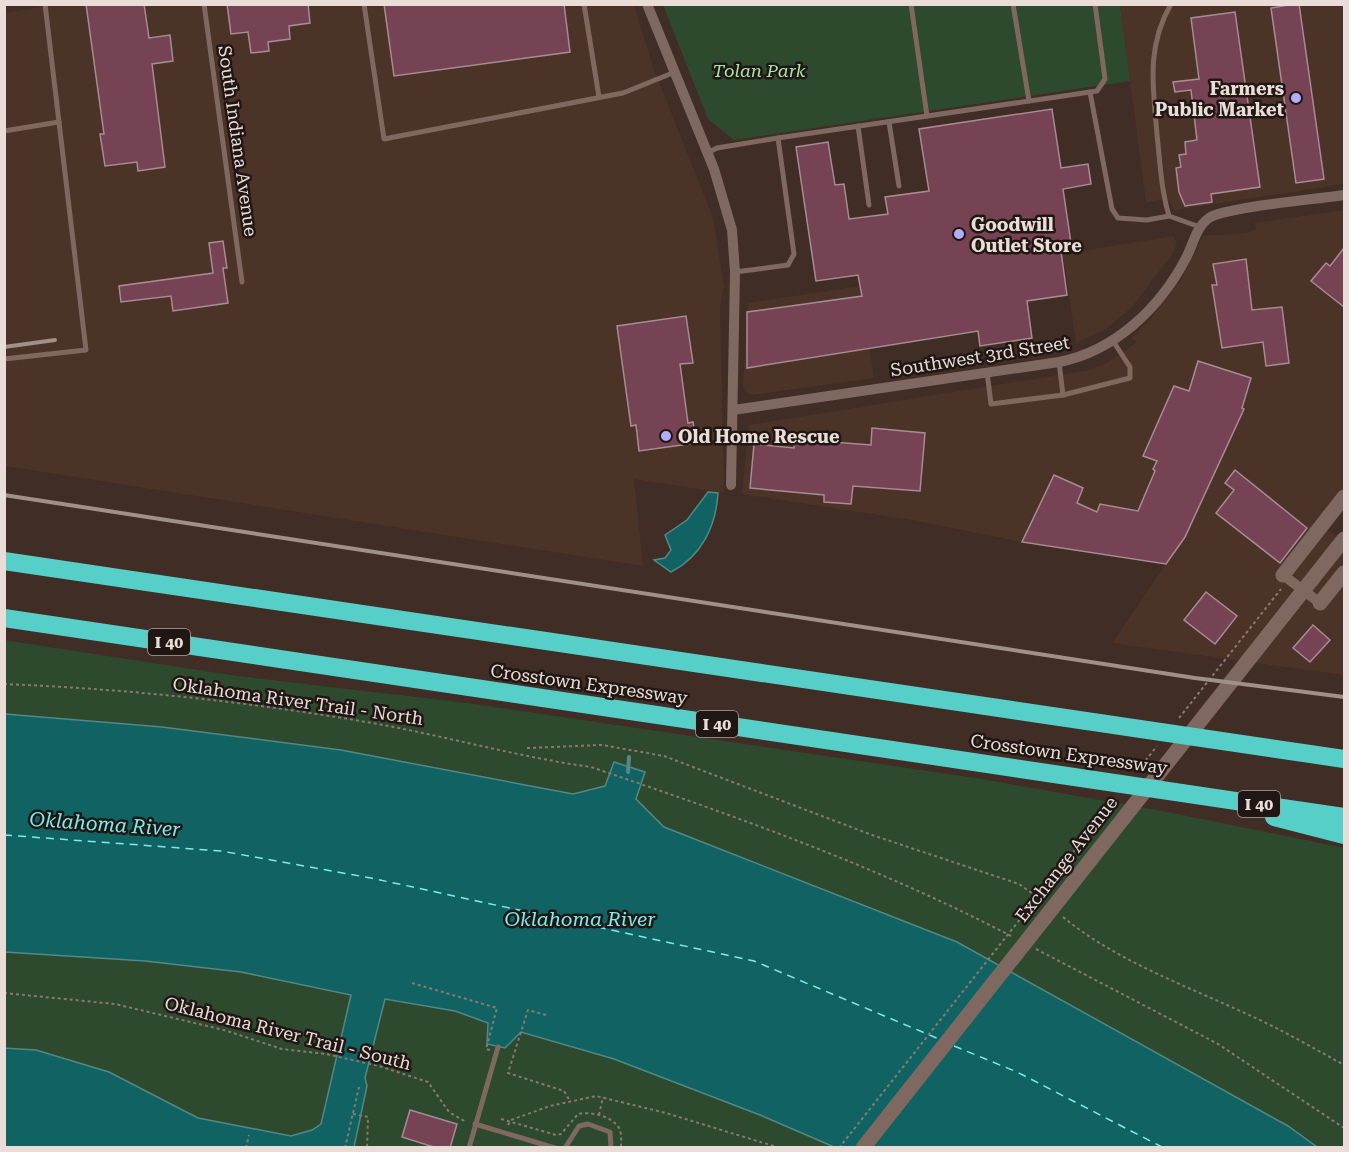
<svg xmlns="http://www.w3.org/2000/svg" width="1349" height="1152" font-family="'Roboto Serif',serif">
<rect width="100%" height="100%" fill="#402d25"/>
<g fill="#4c3328">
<path d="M60,4l574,1 19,62 60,151 11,68 -4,21 4,186 -90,-14 9,87 -638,-100v-453z"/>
<path d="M1120,5h224v179l-169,26 -8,-11 -21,3z"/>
<path d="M1344,210v277l-27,35 27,21v132l-232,-32 54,-79 -144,-22 -104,-21 -176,-27 7,-69 341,-55 17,-7 30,-21 -6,-4 18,-17 32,-41 22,-44 43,-3 11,-4 -3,-6z"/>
<path d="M1174,236l3,7 -5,11 -40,53 -26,22 -30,14 -13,-89z"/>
<path d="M860,286l14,92 -123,17 -4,-2 -4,-8 5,-82z"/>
</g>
<g fill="#2d492e">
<path d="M663,5h457l10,76 -396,59 -26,-21z"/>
<path d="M4,640l234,36 229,27 515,76 196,35 166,34v299h-1339z"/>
</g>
<g fill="#116363" stroke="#528886" stroke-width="1.5">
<path d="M708,492l10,1c-2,33 -16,63 -47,79l-17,-12 11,-2 6,-8 -6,-15 22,-15z"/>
<path d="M5,714l157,13 179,23 232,44 32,-8 9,-24 31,10 -9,27 28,28 293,115 331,184 29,21h-483l-74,-32 -146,-56 -93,-27 -16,16 -18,-4 1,-21 -33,-12 -70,-12 -20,79 2,8 -13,61h-349l-1,-99 32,2 73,22 89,46 93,18 21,-6 9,-6 30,-129 -110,-23 -96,-11 -140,-9z"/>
</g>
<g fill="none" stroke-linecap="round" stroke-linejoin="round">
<path stroke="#528886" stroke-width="4" d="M628,772l1,-15"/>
<g stroke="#7bebeb" stroke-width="1.5" stroke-dasharray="8 6" stroke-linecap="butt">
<path d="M4,835l217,16 150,27 383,83 185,78"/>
<path d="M954,1046l63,26 147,76"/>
</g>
</g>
<g fill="#754353" stroke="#a68c93" stroke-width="1.5">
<path d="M86,4h58l5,34 21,-3 3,26 -21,3 13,103 -27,4 -1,-9 -32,4 -5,-32h4z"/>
<path d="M227,4h81l2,19 -21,3 1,13 -22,3 1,9 -18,2 -3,-21 -17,2z"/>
<path d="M384,4h180l6,48 -176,24z"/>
<path d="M1294,4h5l25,175 -28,4 -25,-175z"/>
<path d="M1235,12l25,175 -49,7 1,8 -27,4 -6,-14 -3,-24 5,-1 -2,-12 7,-1 -1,-12 12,-2 -6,-50 -16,2 -2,-10 26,-3 -8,-61z"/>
<path d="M1052,109l9,59 27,-4 3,20 -28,5 8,54 -11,1 7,51 -40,6 5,37 -52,8 -2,-15 -231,37v-56l115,-16 -4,-21 -42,6 -20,-134 32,-5 7,43 9,-1 5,35 39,-5 -3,-17 44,-6 -10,-62z"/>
<path d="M223,241l4,27h-4l5,35 -55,8 -2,-15 -50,6 -2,-16 94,-13 -4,-30z"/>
<path d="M1344,248v59l-33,-26 15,-18 4,3z"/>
<path d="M1246,259l6,51 30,-3 7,56 -23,3 -3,-24 -41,6 -10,-63h5l-4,-21z"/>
<path d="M686,316l7,47 -13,1 8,59 5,-1 3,21 -57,8 -3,-26 -5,1 -14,-100z"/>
<path d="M1198,361l53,17 -9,30 2,1 -59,128 -19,27 -144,-22 32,-67 29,13 -6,15 20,9 3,-8 38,7 17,-40 -2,-2 4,-8 -14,-5 31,-70 15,5z"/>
<path d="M872,428l53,5 -5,58 -67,-5 -2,18 -27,-2v-7l-74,-7 4,-44 40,4v-9l77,6z"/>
<path d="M1235,470l72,58 -27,35 -64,-50 18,-23 -9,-7z"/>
<path d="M1206,592l31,24 -22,28 -31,-24z"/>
<path d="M1313,625l17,15 -20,22 -17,-14z"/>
<path d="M410,1110l47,14 -7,24h-13l-35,-11z"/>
</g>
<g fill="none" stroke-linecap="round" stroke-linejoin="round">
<g stroke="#897972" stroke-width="2" stroke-dasharray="3 3" stroke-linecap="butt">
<path d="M4,684c124,5 247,18 368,39 74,13 146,34 219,44 144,49 286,99 422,170"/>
<path d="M1179,718l102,-129"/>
<path d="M527,748l75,-3 62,11 208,79 147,49 24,17"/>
<path d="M1138,770l19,-24"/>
<path d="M1063,917c51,42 116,66 175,93 37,16 72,36 106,55"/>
<path d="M1036,949l182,95 126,84"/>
<path d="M412,983l85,25 -11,41 4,1"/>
<path d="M4,993l111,11 109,26 58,19 44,5 53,12 49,16 21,30 17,10"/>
<path d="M546,1015l-18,-5 -20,63 56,18 6,10"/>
<path d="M353,1114l15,3 -1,31"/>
<path d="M599,1115l4,-18"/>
<path d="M501,1119l55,16 5,-1 17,-20c12,-3 34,2 41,14 3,6 2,13 2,20"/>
<path d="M508,1125l3,-5 39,-14 46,-10 70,17 114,35"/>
<path d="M246,1148l3,-13"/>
<path d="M345,1148l14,-61"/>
<path d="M839,1148l277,-350"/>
</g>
<g stroke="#7e685f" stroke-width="5">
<path d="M204,4l38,278"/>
<path d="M364,4l20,135 239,-46 52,-21"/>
<path d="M584,4l15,93"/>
<path d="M911,4l16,112"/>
<path d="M1013,4l16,97"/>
<path d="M1171,4c-25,43 -18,83 -14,130 3,28 4,55 12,82l31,11"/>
<path d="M1090,92l22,117 6,9 29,2 22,-4"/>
<path d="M889,122l10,64"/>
<path d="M858,126l11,79"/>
<path d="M4,131l55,-9"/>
<path d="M778,138l319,-47 8,-12 -10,-75"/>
<path d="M707,153l10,-5 61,-10 16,116 -6,11 -53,7"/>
<path d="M4,359l82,-9 -41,-346"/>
<path d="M1059,362l4,33"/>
<path d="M987,372l4,32 72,-9 67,-17v-11l-17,-26"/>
<path d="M475,1124l80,24"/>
<path d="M469,1148l29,-101"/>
<path d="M565,1148l14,-22 9,-2 22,8 1,16"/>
</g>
<g stroke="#7e685f" stroke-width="10">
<path d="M647,4l67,165 18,61 3,42 -4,213"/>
<path d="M733,410l326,-48c56,-11 101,-54 127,-104 7,-13 10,-31 23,-40 16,-11 110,-19 135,-23"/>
<path d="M1283,575l37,28"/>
</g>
<g stroke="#7e685f" stroke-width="15">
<path d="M1283,575l61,-78"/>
<path d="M1320,603l24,-30"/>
<path d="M863,1148l481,-609"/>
</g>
<g stroke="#57cfc9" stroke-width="18">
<path d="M4,561l1340,198"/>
<path d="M4,618l1340,199"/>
<path d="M1274,817l70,18"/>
</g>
<g stroke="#9f9089" stroke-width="4">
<path d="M4,347l51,-7"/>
<path d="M4,495l1191,183 149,19"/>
</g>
</g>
<g fill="#b0aefa" stroke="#201714" stroke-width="2">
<circle cx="1296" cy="98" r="6"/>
<circle cx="959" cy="234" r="6"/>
<circle cx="666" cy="436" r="6"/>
</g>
<g text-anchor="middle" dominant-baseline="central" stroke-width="5" stroke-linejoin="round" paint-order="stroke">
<g fill="#201714" stroke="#ada29d" stroke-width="1.5">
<rect x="148" y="629" width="42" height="26" rx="4.5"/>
<rect x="696" y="711" width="42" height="26" rx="4.5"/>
<rect x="1238" y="791" width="42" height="26" rx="4.5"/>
</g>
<g font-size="16" font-weight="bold" fill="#eaddd8">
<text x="169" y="642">I 40</text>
<text x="717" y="724">I 40</text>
<text x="1259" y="804">I 40</text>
</g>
<g font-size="18" font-style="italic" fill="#a8e6ab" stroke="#201714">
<text x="759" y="70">Tolan Park</text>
</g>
<g font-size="18" font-weight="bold" fill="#eaddd8" stroke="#201714" text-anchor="start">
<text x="1284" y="88" text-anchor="end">Farmers<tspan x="1284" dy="21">Public Market</tspan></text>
<text x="971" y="224">Goodwill<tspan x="971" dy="21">Outlet Store</tspan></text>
<text x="678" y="436">Old Home Rescue</text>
</g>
<g font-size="18" fill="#eaddd8" stroke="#201714">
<text transform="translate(238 141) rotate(82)">South Indiana Avenue</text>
<text transform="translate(980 356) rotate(-9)">Southwest 3rd Street</text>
<text transform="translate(589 684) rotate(8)">Crosstown Expressway</text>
<text transform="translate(298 701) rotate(8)">Oklahoma River Trail - North</text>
<text transform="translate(1069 754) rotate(8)">Crosstown Expressway</text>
<text transform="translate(1066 859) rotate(-52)">Exchange Avenue</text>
<text transform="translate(288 1033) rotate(14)">Oklahoma River Trail - South</text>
</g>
<g font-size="20" font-style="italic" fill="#7bebeb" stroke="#201714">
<text transform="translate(105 824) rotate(4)">Oklahoma River</text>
<text x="580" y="919">Oklahoma River</text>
</g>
</g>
<rect width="1349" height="1152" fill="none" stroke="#eaddd8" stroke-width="12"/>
</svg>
